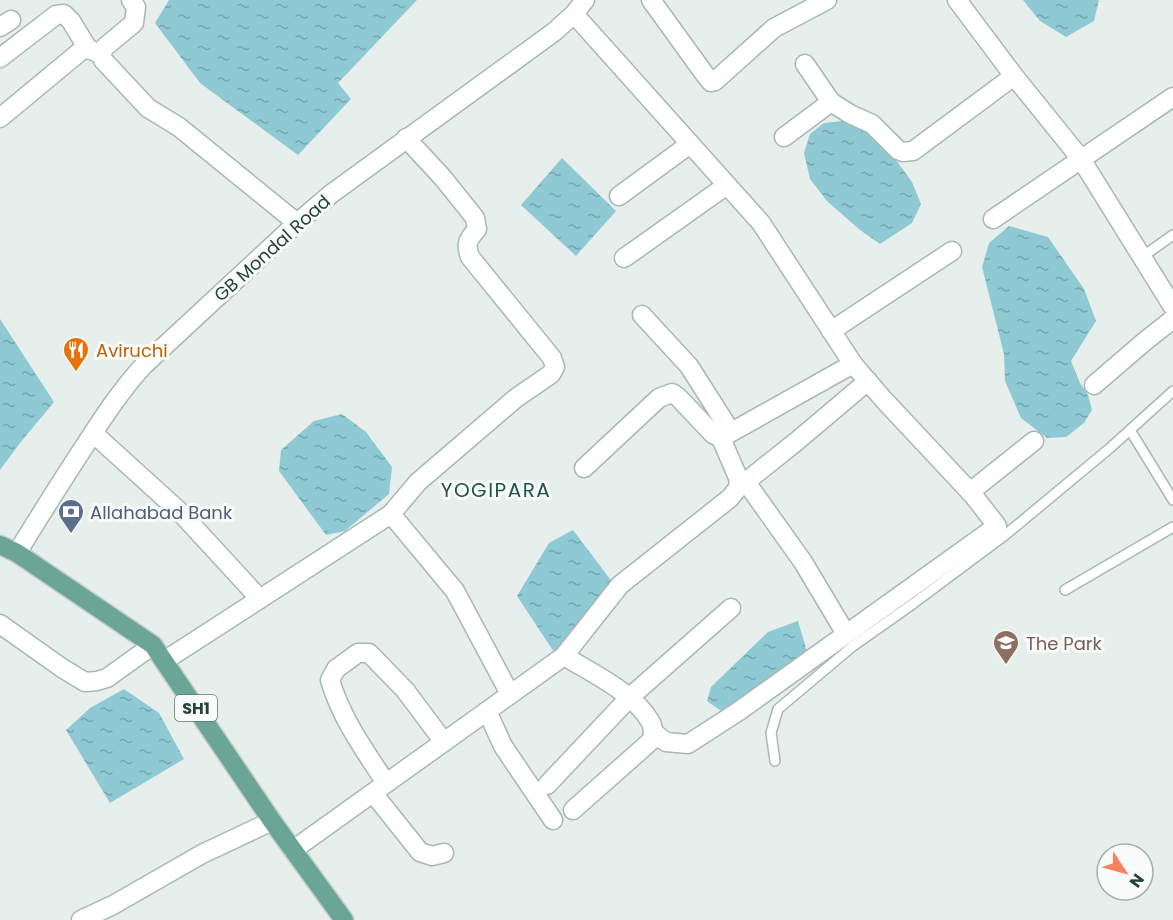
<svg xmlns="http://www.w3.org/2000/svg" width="1173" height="920" font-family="Poppins,sans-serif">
<defs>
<pattern id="water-ripples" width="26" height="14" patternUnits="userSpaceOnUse" patternTransform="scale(1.5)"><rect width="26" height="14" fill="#8ec9d4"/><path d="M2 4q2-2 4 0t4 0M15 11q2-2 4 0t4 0" fill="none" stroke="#74a5ad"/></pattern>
</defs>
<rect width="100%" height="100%" fill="#e6efeb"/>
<g fill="url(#water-ripples)">
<path d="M169,0h248l-79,83 13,16 -53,56 -98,-72 -45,-60z"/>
<path d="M1023,0h76l-5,21 -28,16 -26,-16z"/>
<path d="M843,121l26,10 27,29 16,22 9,22 -9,19 -32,21 -20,-14 -33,-29 -17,-22 -6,-26 6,-19 14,-11z"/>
<path d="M562,158l54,53 -40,45 -55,-51z"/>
<path d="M1009,226l39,11 36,52 12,32 -25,40 9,22 8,12 4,15 -8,13 -18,14 -19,1 -26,-20 -16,-37 -1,-27 -22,-87 7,-24z"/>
<path d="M0,319l54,83 -34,41 -20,27z"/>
<path d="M342,414l24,18 26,35 -3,27 -44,37 -19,4 -47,-64 2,-21 33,-29z"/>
<path d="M573,530l40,53 -35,44 -24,25 -37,-56 32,-53z"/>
<path d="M798,621l12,41 -77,57 -26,-18 4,-14 57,-55z"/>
<path d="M124,689l35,24 25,46 -74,44 -44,-73 24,-22z"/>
</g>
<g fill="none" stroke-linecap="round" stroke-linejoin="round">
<defs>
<g id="service">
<path d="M1142,257l31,-22"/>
<path d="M1130,430l43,70"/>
<path d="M1065,590l108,-63"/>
<path d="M775,761l-4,-28 7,-24 75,-63 61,-43 90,-67 106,-88 63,-57"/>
</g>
<g id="minor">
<path d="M131,0l5,7 -2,16 -29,24 -4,7 2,6 45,48 31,19 118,96"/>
<path d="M651,0l55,76 5,6 4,-1 59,-53 53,-28"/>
<path d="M957,0l57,76 67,83 92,148"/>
<path d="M574,14l187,209 92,141 31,36 89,95 24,31 -258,185 -51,33 -22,-2 -13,-10"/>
<path d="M0,27l11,-7"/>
<path d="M0,58l56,-43 8,-1 7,7 17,28"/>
<path d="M805,64l26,38 19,12 22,10 26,26 5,2 10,-1 101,-75"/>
<path d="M0,118l82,-68 6,-1 13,5"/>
<path d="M784,137l47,-35"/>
<path d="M619,196l71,-52"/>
<path d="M993,219l180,-122"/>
<path d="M624,258l103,-73"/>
<path d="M642,315l47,51 42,66"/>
<path d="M831,331l121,-80"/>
<path d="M1094,385l50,-43 29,-23"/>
<path d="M93,433l86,78 81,88"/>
<path d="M584,468l75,-70 13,-5 6,4 35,37 8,4"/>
<path d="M746,482l57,80 43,72"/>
<path d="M738,488l59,-47 71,-60"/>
<path d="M970,492l64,-51"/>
<path d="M391,514l27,-32 98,-84 35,-24 4,-7 -3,-9 -82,-101c-5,-14 -2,-17 7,-28l-2,-11 -32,-40 -37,-40"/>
<path d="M0,624l62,44 23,14 12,-1 10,-3 46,-33"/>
<path d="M564,656c28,17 70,37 86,65 4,6 3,12 2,19l-79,70"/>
<path d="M164,661l227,-147 64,77 55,103"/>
<path d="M487,711l16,35 50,74"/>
<path d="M386,783c-21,-32 -45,-65 -56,-103l6,-11 22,-16h11l36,37 39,52"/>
<path d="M547,785l83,-88 101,-89"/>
<path d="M373,793l47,59 12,4 12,-3"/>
<path d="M293,850l271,-194 56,-71 110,-87 8,-10 1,-8 -18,-42 132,-74"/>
<path d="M81,920l32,-15 89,-51 70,-33"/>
</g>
<path id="tertiary" d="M17,553c22,-36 44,-71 67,-106 18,-28 37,-57 60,-82l153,-142 34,-29 223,-162 20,-18 11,-14"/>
<path id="primary" d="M0,545l17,8 136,92 119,176 72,99"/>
</defs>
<use href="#service" stroke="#a8b8b2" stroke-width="12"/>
<use href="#minor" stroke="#a8b8b2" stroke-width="21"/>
<use href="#tertiary" stroke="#a8b8b2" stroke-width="21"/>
<use href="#primary" stroke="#c2cac8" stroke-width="21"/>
<use href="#service" stroke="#fff" stroke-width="9"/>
<use href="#minor" stroke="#fff" stroke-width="18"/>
<use href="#tertiary" stroke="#fff" stroke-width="18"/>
<use href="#primary" stroke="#6aa596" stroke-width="18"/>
</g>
<defs>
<symbol id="restaurant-pin" viewBox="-11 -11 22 30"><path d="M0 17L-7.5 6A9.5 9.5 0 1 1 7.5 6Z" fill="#e8710a" stroke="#f7fbf9"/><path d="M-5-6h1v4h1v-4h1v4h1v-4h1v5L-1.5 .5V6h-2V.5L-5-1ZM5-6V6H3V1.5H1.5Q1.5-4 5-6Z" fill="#fff"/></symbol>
<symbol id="bank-pin" viewBox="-11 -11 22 30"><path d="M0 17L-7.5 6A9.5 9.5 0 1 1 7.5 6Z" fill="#5c6f8a" stroke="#f7fbf9"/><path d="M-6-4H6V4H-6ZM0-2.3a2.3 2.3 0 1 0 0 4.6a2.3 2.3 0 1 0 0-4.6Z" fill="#fff"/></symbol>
<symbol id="university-pin" viewBox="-11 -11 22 30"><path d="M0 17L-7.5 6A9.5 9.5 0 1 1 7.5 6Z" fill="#8d6e63" stroke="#f7fbf9"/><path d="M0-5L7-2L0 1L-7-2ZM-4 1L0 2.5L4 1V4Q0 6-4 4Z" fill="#fff"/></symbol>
</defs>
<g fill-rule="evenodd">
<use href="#restaurant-pin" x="61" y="335" width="30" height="40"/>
<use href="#bank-pin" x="56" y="497" width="30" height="40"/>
<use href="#university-pin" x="991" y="628" width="30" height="40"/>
</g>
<g text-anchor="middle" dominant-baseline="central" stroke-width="6" stroke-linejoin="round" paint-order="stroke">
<rect fill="#f7fbf9" stroke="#637a73" stroke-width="1.5" x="175" y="695" width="42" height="26" rx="4.5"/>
<g font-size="16" font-weight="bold" fill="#24423a">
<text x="196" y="708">SH1</text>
</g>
<g font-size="18" fill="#24423a" stroke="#f7fbf9">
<text transform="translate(272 248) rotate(-42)">GB Mondal Road</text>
</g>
<g font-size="18" fill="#c56008" stroke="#f7fbf9" text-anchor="start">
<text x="96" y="350">Aviruchi</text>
</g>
<g font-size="18" fill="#4e5e75" stroke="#f7fbf9" text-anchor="start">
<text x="90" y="512">Allahabad Bank</text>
</g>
<g font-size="18" fill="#785e54" stroke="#f7fbf9" text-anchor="start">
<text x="1026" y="643">The Park</text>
</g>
<g font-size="20" letter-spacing="1.5" fill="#1f5548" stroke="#f7fbf9">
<text x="496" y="490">YOGIPARA</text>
</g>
</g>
<g transform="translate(1125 872) rotate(126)"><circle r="28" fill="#f7fbf9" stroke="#a3b1ad" stroke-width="1.5"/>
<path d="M0-4.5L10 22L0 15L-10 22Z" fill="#f4845f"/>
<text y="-9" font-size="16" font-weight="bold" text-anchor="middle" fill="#24423a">N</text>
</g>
</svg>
